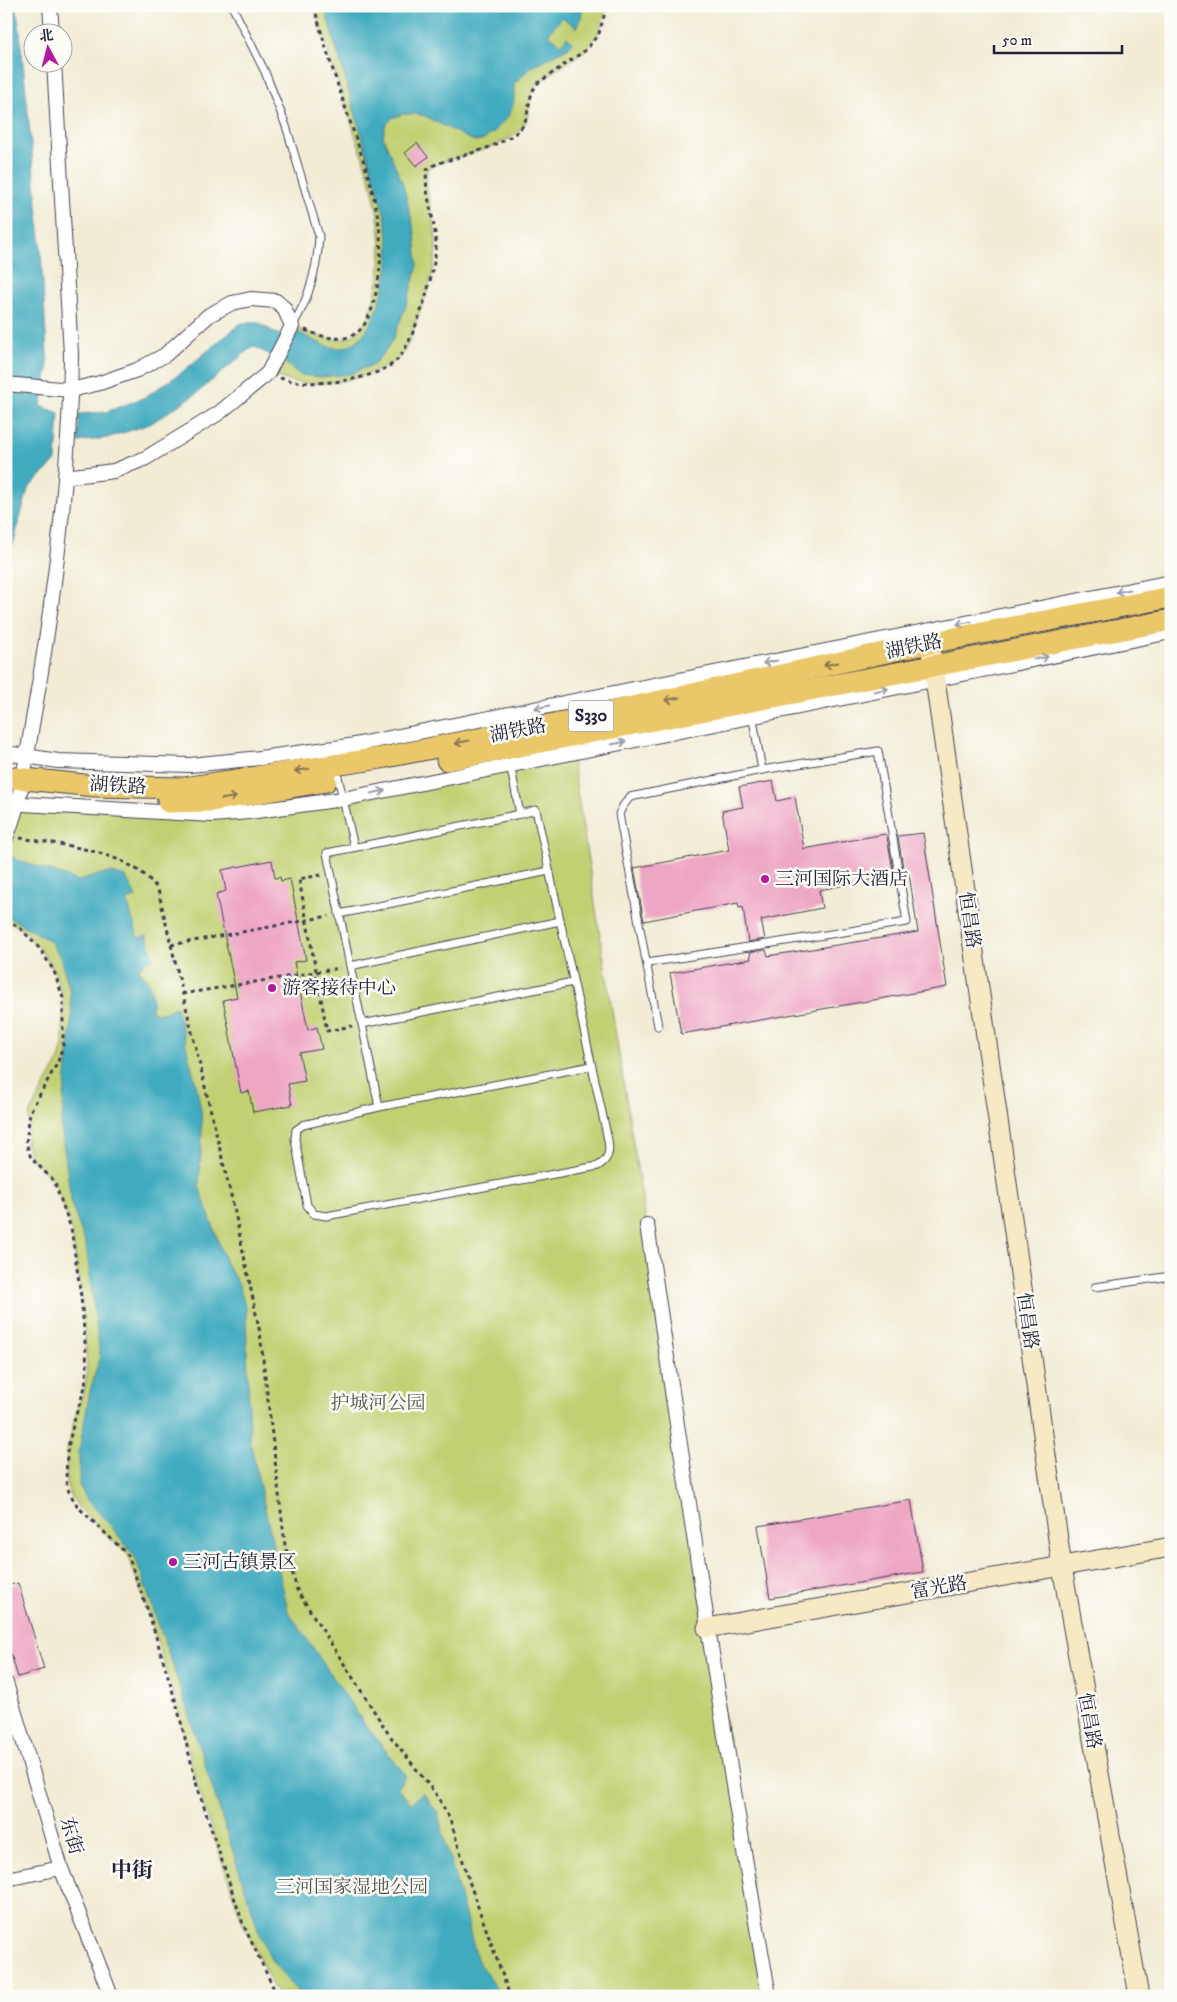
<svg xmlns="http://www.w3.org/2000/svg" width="1177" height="2002" font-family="'IM FELL DW Pica','Noto Serif SC',serif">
<rect width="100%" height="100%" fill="#fdfcf7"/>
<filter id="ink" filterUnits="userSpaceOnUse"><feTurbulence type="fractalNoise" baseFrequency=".02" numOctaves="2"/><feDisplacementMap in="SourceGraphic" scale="10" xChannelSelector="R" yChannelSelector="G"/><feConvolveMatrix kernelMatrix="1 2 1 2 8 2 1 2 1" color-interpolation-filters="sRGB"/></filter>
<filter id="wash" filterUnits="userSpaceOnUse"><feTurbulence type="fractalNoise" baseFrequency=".0096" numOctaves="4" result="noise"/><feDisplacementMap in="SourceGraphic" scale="20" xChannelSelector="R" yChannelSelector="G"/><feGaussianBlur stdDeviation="1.12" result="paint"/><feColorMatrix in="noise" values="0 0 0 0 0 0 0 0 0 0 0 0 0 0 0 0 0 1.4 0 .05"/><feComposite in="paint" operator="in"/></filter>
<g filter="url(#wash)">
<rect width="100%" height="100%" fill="#f2ecd5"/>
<g fill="#c1d072" stroke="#727956">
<path d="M314,6h293l-8,27 -12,16 -49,34c-12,14 -6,35 -18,47 -17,17 -46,22 -68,29 -9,3 -18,5 -25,11 -4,20 9,52 9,75 0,23 -8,45 -16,66 -5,13 -9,31 -17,42 -17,23 -76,33 -102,30 -12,-1 -22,-6 -33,-10l24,-47c16,6 34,16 51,13 15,-2 25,-19 29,-32 21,-72 0,-121 -22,-188 -13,-38 -25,-75 -36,-113z"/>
<path d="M571,753l198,1243h-489l-7,-9 -30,-63 -46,-138 -20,-80 -28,-92 -21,-59 -50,-48 -9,-15 -3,-11 1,-29 7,-32 11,-33 2,-22 -6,-69 -10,-68 -17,-47 -23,-23 -5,-15 4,-31 28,-50 5,-17v-47l-9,-27 -14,-22 -21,-22 -13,-7v-82l10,-33 196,10z"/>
</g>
<g fill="#40aabf" stroke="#31667d">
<path d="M6,6h9l4,17 21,211 8,135 -7,37 18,7 -3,48 -28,28 -22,81z"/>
<path d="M324,6h259l-2,13 -4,9 -15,-11 -14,17 13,10 6,-7 5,5 -3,5 -38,20 -17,17v17l-4,13 -16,18 -11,8 -8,1 -8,-3 -42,-22 -9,-2h-13l-11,4 -7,8 -2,11 20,47 12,49 3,32 -12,41 -13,33 -7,11 -12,14 -23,10 -31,3 -20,-2 -16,-13 -31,-16 -57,48 -46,30 -43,14 -29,4 1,-28 27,-2 37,-14 38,-25 60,-50h18l30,18 6,-9h3c12,6 25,15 39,16 34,2 49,-60 51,-86 2,-16 -1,-31 -3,-46z"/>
<path d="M6,852l12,8 61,21 22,-7 11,-1 14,4 10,20 -9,3 11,38 9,-3 7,24 -10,3 -5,7c13,16 14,24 13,43l12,1 12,-7 21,82 4,22 1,23 -3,53 27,77 13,22 7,24 4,132 38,170 76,112 42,53 -9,12 14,15 12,-11 15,22 39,145 24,37h-200l-30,-36 -12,-28 -85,-263 -39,-112 -24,-31 -24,-26 -8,-15v-34l11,-60 10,-35 -14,-111 -14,-39 -11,-78 11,-115 -3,-27 -9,-29 -10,-16 -44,-25z"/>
</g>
<g id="blocks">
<g fill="#eea6c5">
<path d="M417,143l11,14 -12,9 -11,-13z"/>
<path d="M773,781l4,20 18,-4 9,52 81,-15 2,3 7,39 -75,14 3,18 -61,12 4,19 -17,3 -5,-35 -4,1 -1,-5 -94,18 -10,-53 95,-18 -7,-39 21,-4 -4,-20z"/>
<path d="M923,833l24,154 -266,47 -11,-61 81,-14 -1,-7 16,-2 2,6 150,-24 -9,-58h-5l-6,-38z"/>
<path d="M272,860l3,18 5,-1 1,4 9,-2 16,81 -12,2 14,68 9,-3 5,22 -23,4 6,28 -17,3 4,21 -39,7 -4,-21 -8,2 -18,-93 14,-3 -21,-103 10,-3 -4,-21z"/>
<path d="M911,1500l12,72 -153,26 -12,-72z"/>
<path d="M18,1583l26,86 -26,8 -12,-39v-52z"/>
</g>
</g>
</g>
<g filter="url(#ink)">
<use href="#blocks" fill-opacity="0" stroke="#414052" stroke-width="1"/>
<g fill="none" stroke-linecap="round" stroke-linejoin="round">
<defs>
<g id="lane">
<path d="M232,6l33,66 21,54 33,110c-1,30 -10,64 -27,90"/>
<path d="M510,764l10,50 -193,39 52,254 212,-41"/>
<path d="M336,768l18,79"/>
<path d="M339,914l210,-43"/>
<path d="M647,963l260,-41 -29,-171 -116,19"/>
<path d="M350,966l210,-45"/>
<path d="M362,1024l211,-42"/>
<path d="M658,1026l-39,-212 4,-8 7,-9 132,-27 -10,-56"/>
<path d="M379,1107l-76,18 -7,5 -1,9 12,66 7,9 12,2 272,-50c11,-7 12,-14 10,-26l-72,-330 -16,4"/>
<path d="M1095,1287l76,-11"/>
</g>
<g id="street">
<path d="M50,6l2,26"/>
<path d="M6,384l65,6 29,-7 37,-13 28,-15 44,-40 23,-12 19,-4 25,2 8,7 8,18 -24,47 -49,40 -73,45 -32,13 -49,6"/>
<path d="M6,753l52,8 132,4 70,-7 89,-12 822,-164"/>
<path d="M6,803l206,12 37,-3 94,-13 828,-167"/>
<path d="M6,838c17,-41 21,-87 29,-130 20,-116 35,-236 36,-354l-17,-292"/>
<path d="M647,1225c39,257 76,515 122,771"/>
<path d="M6,1683l55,185 50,128"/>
<path d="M6,1879l55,-11"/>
</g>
<g id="secondary">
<path d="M931,652l131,915 77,429"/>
<path d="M707,1628l464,-81"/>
</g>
<g id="primary">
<path d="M447,760l724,-140"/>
<path d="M6,777l88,9 89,2 198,-30 173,-34 375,-81 242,-46"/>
<path d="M168,802l43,-1 115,-20"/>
</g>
</defs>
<use href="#lane" stroke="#414052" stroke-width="9"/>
<use href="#street" stroke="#414052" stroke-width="16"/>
<use href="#secondary" stroke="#414052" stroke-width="21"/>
<use href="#primary" stroke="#414052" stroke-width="23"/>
<g stroke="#414052" stroke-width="3" stroke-dasharray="4 4" stroke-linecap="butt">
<path d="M305,330c33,13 56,15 68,-25 18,-65 1,-114 -20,-175 -14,-41 -28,-82 -39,-124"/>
<path d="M280,378c29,10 95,4 117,-18 17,-17 39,-90 39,-115 0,-22 -13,-55 -9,-75 7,-7 19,-9 29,-12 21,-7 43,-12 61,-26 15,-11 8,-35 21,-49l49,-34 12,-16 8,-27"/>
<path d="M20,838c43,7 113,13 138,52l76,318 26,125 25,212 12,45 91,143 51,65 12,24 20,65 39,109"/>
<path d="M321,875l-22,4 28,152 25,-5"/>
<path d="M6,920l13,7 21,22 14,22 9,27v47l-5,17 -28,50 -4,31 5,15 23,23 17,47 10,68 6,69 -2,22 -11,34 -7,31 -1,29 3,11 9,15 50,48 21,59 28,92 20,80 46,138 30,63 7,9"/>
<path d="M171,945l158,-29"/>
<path d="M182,994l158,-26"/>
</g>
<use href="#lane" stroke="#fff" stroke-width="7"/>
<use href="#street" stroke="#fff" stroke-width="14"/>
<use href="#secondary" stroke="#f7e9c3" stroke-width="19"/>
<use href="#primary" stroke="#eac769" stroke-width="21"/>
</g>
<defs><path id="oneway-shaft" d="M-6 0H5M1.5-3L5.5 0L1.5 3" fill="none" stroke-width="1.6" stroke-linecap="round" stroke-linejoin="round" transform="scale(1.25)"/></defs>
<g stroke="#9c9ca7">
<use href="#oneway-shaft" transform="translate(1123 591) rotate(169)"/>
<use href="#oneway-shaft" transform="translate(964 623) rotate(169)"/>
<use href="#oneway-shaft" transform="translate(1041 658) rotate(-11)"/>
<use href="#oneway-shaft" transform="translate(770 662) rotate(169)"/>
<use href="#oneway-shaft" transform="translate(881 690) rotate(-11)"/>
<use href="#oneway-shaft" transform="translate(542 707) rotate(169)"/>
<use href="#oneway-shaft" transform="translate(619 743) rotate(-12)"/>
<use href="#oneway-shaft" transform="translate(378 792) rotate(-11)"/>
</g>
<g stroke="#867452">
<use href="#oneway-shaft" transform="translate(831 664) rotate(168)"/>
<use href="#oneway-shaft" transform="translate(672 699) rotate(168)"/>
<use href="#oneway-shaft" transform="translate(462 742) rotate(169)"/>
<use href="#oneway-shaft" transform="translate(302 770) rotate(171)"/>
<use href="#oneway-shaft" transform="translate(229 798) rotate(-10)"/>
</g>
</g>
<g fill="#b5179e" stroke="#fdfcf7" stroke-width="2">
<circle cx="765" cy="879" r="5"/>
<circle cx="272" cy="988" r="5"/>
<circle cx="173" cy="1562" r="5"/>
</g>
<g text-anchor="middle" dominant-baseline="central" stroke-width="5" stroke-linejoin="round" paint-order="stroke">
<rect fill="#fdfcf7" stroke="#646373" stroke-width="1" x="568.5" y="700.5" width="45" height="31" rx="4"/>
<g font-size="18" font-weight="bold" fill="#22223b">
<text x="591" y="716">S330</text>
</g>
<g font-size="19" fill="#22223b" stroke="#fdfcf7">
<text transform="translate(914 647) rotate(-12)">湖铁路</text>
<text transform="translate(518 731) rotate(-11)">湖铁路</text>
<text transform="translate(118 786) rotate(3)">湖铁路</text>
<text transform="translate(969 920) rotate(82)">恒昌路</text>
<text transform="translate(1027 1321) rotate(82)">恒昌路</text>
<text transform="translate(939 1588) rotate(-10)">富光路</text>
<text transform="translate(1089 1721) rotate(80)">恒昌路</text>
<text transform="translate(71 1836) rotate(74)">东街</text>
</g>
<g font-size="19" fill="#22223b" stroke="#fdfcf7" text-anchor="start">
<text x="775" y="879">三河国际大酒店</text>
<text x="282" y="988">游客接待中心</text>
<text x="183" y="1562">三河古镇景区</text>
</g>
<g font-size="19" fill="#52564c" stroke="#fdfcf7">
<text x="378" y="1403">护城河公园</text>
<text x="352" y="1887">三河国家湿地公园</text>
</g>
<g font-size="21" font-weight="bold" fill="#22223b" stroke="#fdfcf7">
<text x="132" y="1871">中街</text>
</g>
</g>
<rect width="1177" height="2002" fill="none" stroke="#fdfcf7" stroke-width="25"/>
<g transform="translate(48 48) rotate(353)"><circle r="24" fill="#fdfcf7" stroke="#a5a5ac"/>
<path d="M0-4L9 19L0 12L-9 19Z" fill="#b5179e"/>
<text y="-8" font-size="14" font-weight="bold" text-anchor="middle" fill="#22223b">北</text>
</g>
<path d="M994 45v8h128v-8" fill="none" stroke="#22223b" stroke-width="2.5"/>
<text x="1002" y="45" font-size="15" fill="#22223b" stroke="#fdfcf7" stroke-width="4" paint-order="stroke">50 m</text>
</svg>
